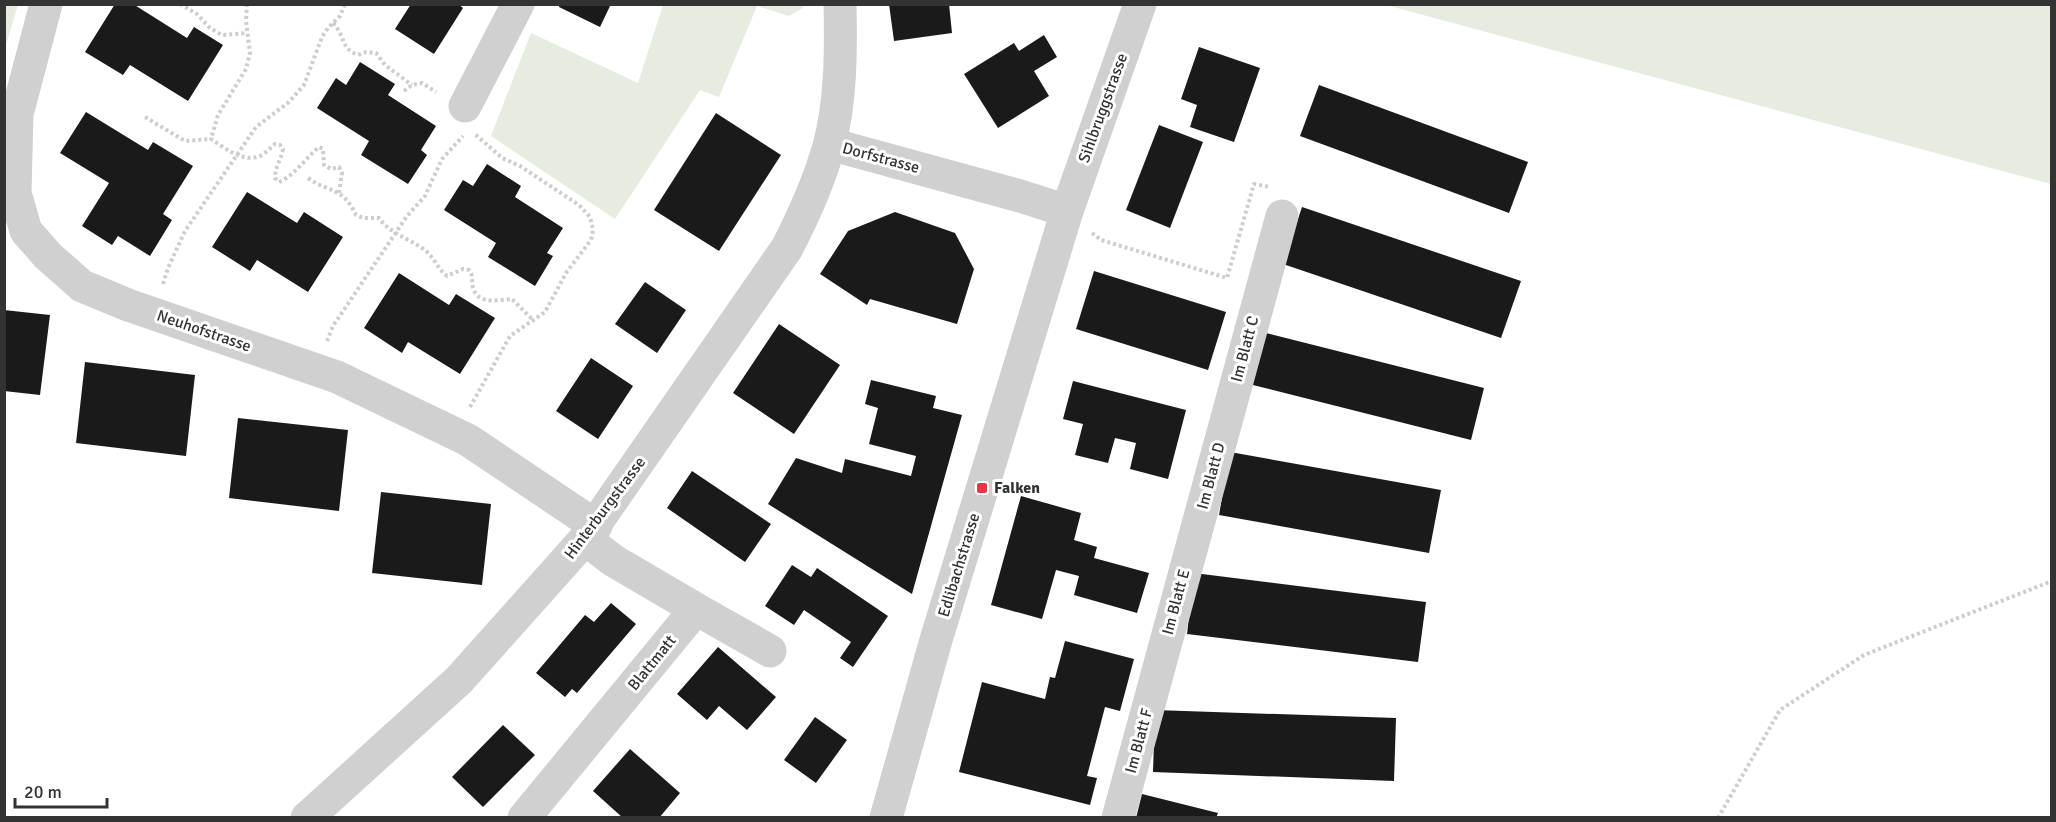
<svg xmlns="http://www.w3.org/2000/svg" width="2056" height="822" font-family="Signika,sans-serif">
<rect width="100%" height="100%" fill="#fff"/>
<g fill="#e6ecdf">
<path d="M5,4l13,1 -13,43 -1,-43z"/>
<path d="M801,4l2,4 -14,8 -32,-10 -38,91 -19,-7 -85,129 -124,-83 40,-103 107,50 25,-78z"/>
<path d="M1386,5h665v179z"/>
</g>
<g fill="#1a1a1a">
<path d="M115,4h18l54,34 7,-11 29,18 -35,56 -58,-36 -7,10 -38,-23z"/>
<path d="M411,4h47l5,4 -29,46 -39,-25z"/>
<path d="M560,4h51l-11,23 -41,-20z"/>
<path d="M889,4h60l3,29 -58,8z"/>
<path d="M1044,35l13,22 -23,14 15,25 -51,32 -34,-54 50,-31 5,8z"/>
<path d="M1199,47l61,21 -26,74 -44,-15 7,-22 -16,-6z"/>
<path d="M360,62l35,22 -7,11 48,31 -15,24 6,5 -19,29 -47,-29 8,-14 -52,-33 19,-30 10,7z"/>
<path d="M1319,85l209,77 -19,51 -209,-77z"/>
<path d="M86,112l62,38 5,-8 40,24 -30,48 9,6 -22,36 -32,-20 -6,9 -30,-19 27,-43 -49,-30z"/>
<path d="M716,113l65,42 -62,96 -65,-41z"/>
<path d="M1159,125l44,17 -33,86 -44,-18z"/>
<path d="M487,164l34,22 -6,11 48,31 -16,25 6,3 -18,30 -47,-29 8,-14 -52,-33 19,-30 10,6z"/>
<path d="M247,192l50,31 7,-11 39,25 -35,55 -51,-32 -7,11 -38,-24z"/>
<path d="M1302,207l219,74 -20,57 -218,-74z"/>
<path d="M895,212l60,21 19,36 -17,55 -87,-25 -3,6 -47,-31 28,-43z"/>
<path d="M1094,271l132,41 -18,58 -132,-41z"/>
<path d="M399,273l50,32 7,-11 39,24 -35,56 -52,-32 -6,11 -38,-25z"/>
<path d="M645,282l41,28 -29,43 -42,-29z"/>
<path d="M4,310l46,5 -10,80 -36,-4z"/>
<path d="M779,324l61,41 -46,69 -61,-41z"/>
<path d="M1258,331l226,57 -13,52 -226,-57z"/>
<path d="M591,358l42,28 -35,53 -42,-28z"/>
<path d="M85,362l110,13 -9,81 -110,-13z"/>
<path d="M871,380l65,16 -3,12 29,7 -50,179 -144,-90 28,-46 46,15 3,-14 66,17 5,-20 -47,-12 9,-36 -13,-4z"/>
<path d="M1073,381l113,29 -18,69 -38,-10 6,-26 -21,-5 -7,25 -33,-8 8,-31 -20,-5z"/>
<path d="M238,418l110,12 -9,81 -110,-13z"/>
<path d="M1230,452l211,38 -12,63 -210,-38z"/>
<path d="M692,471l79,53 -26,38 -78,-54z"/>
<path d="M381,492l110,12 -9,81 -110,-12z"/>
<path d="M1021,496l60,17 -7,27 23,7 -3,11 55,15 -12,40 -63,-18 5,-19 -23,-6 -14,49 -51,-14z"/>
<path d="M792,565l19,12 6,-9 71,48 -35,51 -13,-9 11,-16 -47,-32 -10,15 -29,-19z"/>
<path d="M1194,573l232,29 -8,60 -231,-28z"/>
<path d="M611,603l25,21 -59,69 -5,-4 -7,8 -29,-24 49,-58 9,7z"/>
<path d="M1065,641l69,18 -14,52 -15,-4 -18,69 10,2 -7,27 -131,-33 23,-90 63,17 5,-22 5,1z"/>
<path d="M718,647l58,50 -29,33 -28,-24 -12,14 -30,-26z"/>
<path d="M1155,710l241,8 -2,63 -241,-9z"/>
<path d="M815,717l32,23 -31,43 -32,-23z"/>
<path d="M503,725l32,30 -52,52 -31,-30z"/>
<path d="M630,749l50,44 -21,25h-36l-30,-27z"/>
<path d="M1142,794l76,19 -2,5h-80z"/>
</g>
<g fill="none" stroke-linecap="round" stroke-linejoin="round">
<g stroke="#cdcdcd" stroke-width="4" stroke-dasharray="3 3" stroke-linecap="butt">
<path d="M180,4l17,10 13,14 12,7 25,-2"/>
<path d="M247,4l-1,17 4,32 -4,16 -28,46 -7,24c14,9 31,24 49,17 5,-2 10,-8 15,-12l5,1 3,4c-2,11 -8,18 -8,29l4,4c16,-7 26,-23 40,-35l4,2 1,16 7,4 8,-2 3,6 -3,20"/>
<path d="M333,23c13,14 7,25 25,32l8,-3 10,1 9,12 27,20"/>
<path d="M404,91l8,-6 10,-2 14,9"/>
<path d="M145,117l40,24 26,-2"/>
<path d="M308,178c23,16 34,8 48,37l7,3h16c11,16 32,21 47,33 8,7 12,18 21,25l16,-7 6,1c5,6 2,11 4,18 5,17 26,12 39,11l21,21"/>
<path d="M1092,233l9,7 126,38 27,-94 16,3"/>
<path d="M163,284l5,-16 17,-37 71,-104 33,-25 15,-17 18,-48 6,-9 12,-12 5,-12"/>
<path d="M327,341l6,-15 74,-110 18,-20 17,-37 21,-23"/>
<path d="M470,407l40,-71 35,-24 21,-39 25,-33 2,-10 -3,-13 -11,-12 -59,-39 -18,-8 -27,-24"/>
<path d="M1718,818l62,-108 84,-55 188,-74"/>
</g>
<g stroke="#d0d0d0" stroke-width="33">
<path d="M46,4l-29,110 -2,79 11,38 22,25 34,30 46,19 209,72 131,63 128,86"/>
<path d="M465,106l53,-102"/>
<path d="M830,144l190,52 47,15"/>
<path d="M696,609l74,42"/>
<path d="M307,818l152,-138 126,-141 202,-291c17,-33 32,-66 42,-102 12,-44 12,-96 11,-142"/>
<path d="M524,818l172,-209 -82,-48 -29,-22"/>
<path d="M886,818l50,-178 131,-429 73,-207"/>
<path d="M1118,818l164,-602"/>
</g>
</g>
<rect fill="#e63946" stroke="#fff" stroke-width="2" x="976" y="482" width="12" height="12" rx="3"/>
<g text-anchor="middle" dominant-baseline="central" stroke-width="6" stroke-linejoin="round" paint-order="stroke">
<g font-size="16" fill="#333" stroke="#fff">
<text transform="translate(1103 108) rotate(-70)">Sihlbruggstrasse</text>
<text transform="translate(881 158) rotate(15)">Dorfstrasse</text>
<text transform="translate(204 331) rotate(19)">Neuhofstrasse</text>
<text transform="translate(1245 349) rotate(-75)">Im Blatt C</text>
<text transform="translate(1211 476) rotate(-75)">Im Blatt D</text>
<text transform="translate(605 508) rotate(-53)">Hinterburgstrasse</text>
<text transform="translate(959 565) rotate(-73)">Edlibachstrasse</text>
<text transform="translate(1176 602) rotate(-75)">Im Blatt E</text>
<text transform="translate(652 663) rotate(-51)">Blattmatt</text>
<text transform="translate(1139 741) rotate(-75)">Im Blatt F</text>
</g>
<g font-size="16" font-weight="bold" fill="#333" stroke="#fff" text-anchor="start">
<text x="994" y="488">Falken</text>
</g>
</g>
<rect width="2056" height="822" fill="none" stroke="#333333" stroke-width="12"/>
<path d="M15 798v9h92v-9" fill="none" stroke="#333333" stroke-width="3"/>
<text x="24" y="798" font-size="18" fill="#333333" stroke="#ffffff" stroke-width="4.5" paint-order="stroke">20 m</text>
</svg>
